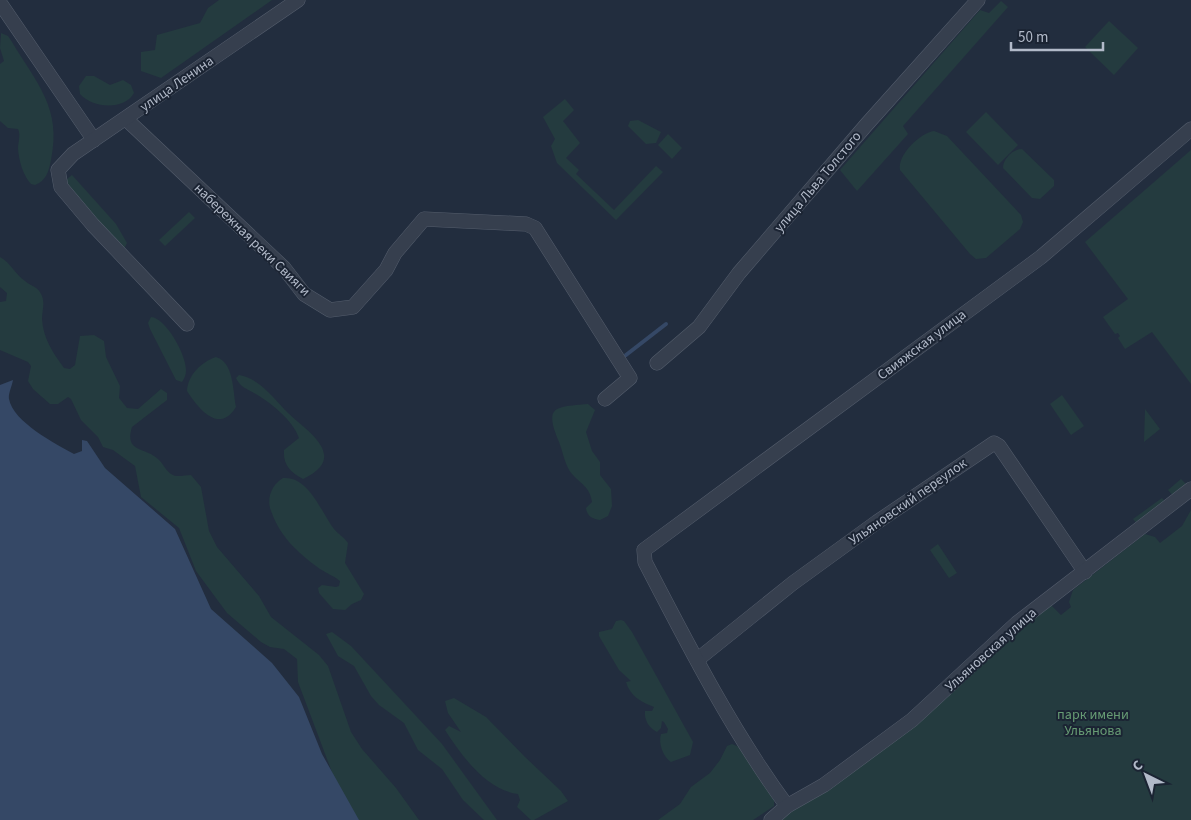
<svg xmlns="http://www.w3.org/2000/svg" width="1191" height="820" font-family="'Source Sans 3',sans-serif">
<rect width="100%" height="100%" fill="#222d3e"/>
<g fill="#243b3f">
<path d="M219,0h53l-111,78 -20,-7v-19l14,-2 2,-15 43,-12 8,-15z"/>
<path d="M1001,1l7,6 -105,119 5,8 -51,57 -17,-21 140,-160 9,3z"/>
<path d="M1109,21l29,27 -24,27 -29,-28z"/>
<path d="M1,33l7,3 4,6c25,42 50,66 39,118 -2,11 -5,21 -16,25l-4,-1c-8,-9 -12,-23 -13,-35 0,-7 3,-13 0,-20l-10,-1 -8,-7v-57l4,-3 -4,-13z"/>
<path d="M86,76h8l16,9 13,-5 8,5 3,8c-10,18 -42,15 -54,1l-1,-8z"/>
<path d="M565,99l9,11 -11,11 17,22 -14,15 13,12 -3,4 38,36 42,-44 7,6 -47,48 -59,-57 -6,-17 4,-7 -12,-22z"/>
<path d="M986,112l32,33 -20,20 -32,-33z"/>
<path d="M638,120l23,12 -5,11 -10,1 -18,-18 2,-5z"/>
<path d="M934,131l13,5 74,79 2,7 -3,7 -34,29 -10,1 -6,-5 -70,-84c-3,-15 20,-37 34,-39z"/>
<path d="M668,134l14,14 -10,11 -14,-14z"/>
<path d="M1022,149l32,31v6l-14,13 -8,-1 -29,-30c0,-9 10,-19 19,-19z"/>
<path d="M1191,150v234l-39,-52 -27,17 -7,-11 2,-2 -2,-3 -3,1 -12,-17 25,-18 -43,-57z"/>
<path d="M72,175l44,49 11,19 -4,8 -56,-62v-10z"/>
<path d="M189,212l6,6 -30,28 -6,-6z"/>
<path d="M0,257c11,6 15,17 25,24 7,6 13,5 17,15 3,8 0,15 0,23 1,19 11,34 22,49l6,1 5,-4 5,-29 14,-1 10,6 2,16 14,29 -1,12 8,10 11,1 23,-20 6,4v7l-35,27c-8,26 13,20 26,32 5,4 7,11 13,15 6,4 13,1 20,1l10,12 8,44 8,16 42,49 12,21 48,38 9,11 23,66 11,17 34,39 23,32h-69l-52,-138 -1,-23 -13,-10 -14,-2 -9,-5 -34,-29 -31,-42 -17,-43 -38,-31 -6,-31 -22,-16 -10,-3 -5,-10 -17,-17 -10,-21 -3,-2 -10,7h-8l-17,-15 -5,-8 3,-15 -3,-4 -28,-12v-48l6,-1 1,-8 -7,-6z"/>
<path d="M151,317c15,1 36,39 35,54 0,4 -2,8 -4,11l-6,-2 -26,-51 -2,-6z"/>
<path d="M216,357c18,5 17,35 20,50 -17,28 -38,1 -49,-16 1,-16 14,-29 29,-34z"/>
<path d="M239,375c20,3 36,25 49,38 19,18 62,44 15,66 -13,-7 -20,-14 -19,-29l15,-12c-6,-18 -29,-36 -45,-45 -7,-4 -14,-6 -18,-15z"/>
<path d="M1062,395l22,31 -13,9 -21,-31z"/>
<path d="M588,404l7,6 -9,22 6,19 8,11v13l11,14 1,17 -4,10 -8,4c-8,-1 -13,-4 -14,-12l6,-6c-2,-15 -11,-18 -20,-28 -7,-8 -9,-22 -13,-32 -15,-36 -5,-35 29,-38z"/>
<path d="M1145,409l15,20 -16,13z"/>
<path d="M283,478c26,-2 38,34 51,51 4,5 10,8 14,14l-3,20 19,31 -3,6 -9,4 -7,6 -12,-1 -14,-16 -1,-5 4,-3 14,2 3,-1 1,-5c-6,-5 -14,-8 -20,-12 -23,-17 -41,-33 -50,-61 -3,-12 3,-24 13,-30z"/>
<path d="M1181,479l5,5 -11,14 -7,-8z"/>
<path d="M1162,498l5,6 -30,20 -4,-5z"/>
<path d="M1191,510v310h-413l273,-215 10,10 10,-8 -2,-5 4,-12 72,-56 10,3 5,6 22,-17z"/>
<path d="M938,544l19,29 -8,5 -19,-28z"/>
<path d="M621,620l3,1 8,11 61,110 -3,13 -19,7c-8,-5 -13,-19 -10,-28l6,-1 1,-4 -4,-7 -2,-1 -1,7 -4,4c-8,-4 -13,-12 -12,-21h7l2,-4c-13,-5 -24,-11 -28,-25l5,-1 -12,-11 -20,-34v-4l13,-3 4,-8z"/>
<path d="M332,632l19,14 91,98 55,76h-13l-21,-20 -21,-31 -24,-19 -14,-27 -25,-18 -8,-9 -17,-30 -16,-10 -12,-22z"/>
<path d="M454,698l32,19 39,40 36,34 7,10 -34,19h-3l-14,-13 3,-7 -2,-6c-32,-4 -57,-39 -73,-64l4,-4 12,6 -13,-19 -3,-12z"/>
<path d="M732,744l7,3 35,51v8l-21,14h-95l22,-16 11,-17 19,-14 10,-13 7,-14z"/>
</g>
<path fill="#354866" d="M13,380c-1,6 -5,14 -4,19 4,23 47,45 65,55l8,-3v-11l5,1 18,27 70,61 36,80 61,54 27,34 23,57 37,66h-359v-435z"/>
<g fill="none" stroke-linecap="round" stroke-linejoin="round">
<path stroke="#354866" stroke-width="4" d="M626,355l40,-31"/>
<defs>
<g id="street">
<path d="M0,3l94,137"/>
<path d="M126,119l158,149 20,26 26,16 23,-3 33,-37 9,-17 29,-34 102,5 9,4 95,150 -25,21"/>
<path d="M187,324l-94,-99 -32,-38 -3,-17 15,-16 225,-154"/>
<path d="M657,363l42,-36 40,-54 128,-149 111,-124"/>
<path d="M697,660l96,-77 84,-61 117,-79 5,3 86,126"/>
<path d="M787,806c-55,-75 -99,-161 -142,-244l-1,-12 397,-293 150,-128"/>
<path d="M771,820l16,-14 37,-21 88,-65 105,-97 174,-134"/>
</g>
</defs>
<use href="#street" stroke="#545d6c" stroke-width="15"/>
<use href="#street" stroke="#363f4e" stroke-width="14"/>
</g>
<g text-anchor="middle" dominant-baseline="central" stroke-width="4" stroke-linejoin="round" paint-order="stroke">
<g font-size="14" fill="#b2bac9" stroke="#1b2433">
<text transform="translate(177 84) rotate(-35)">улица Ленина</text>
<text transform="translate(818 182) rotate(-50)">улица Льва Толстого</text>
<text transform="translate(252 240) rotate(44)">набережная реки Свияги</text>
<text transform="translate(922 345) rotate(-37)">Свияжская улица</text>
<text transform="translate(908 502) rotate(-35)">Ульяновский переулок</text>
<text transform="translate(991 650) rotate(-42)">Ульяновская улица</text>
</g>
<g font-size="14" fill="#679c74" stroke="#1b2433">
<text x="1093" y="715">парк имени<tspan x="1093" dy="16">Ульянова</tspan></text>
</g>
</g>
<g transform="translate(1146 775) rotate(318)" stroke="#1b2433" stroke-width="4" paint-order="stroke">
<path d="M0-4L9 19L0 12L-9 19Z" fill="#b2bac9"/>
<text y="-8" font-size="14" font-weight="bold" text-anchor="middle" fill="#b2bac9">С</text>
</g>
<path d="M1011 42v8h92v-8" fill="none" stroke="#b2bac9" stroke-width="2.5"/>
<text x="1018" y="42" font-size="15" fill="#b2bac9" stroke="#1b2433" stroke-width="4" paint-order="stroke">50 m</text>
</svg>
